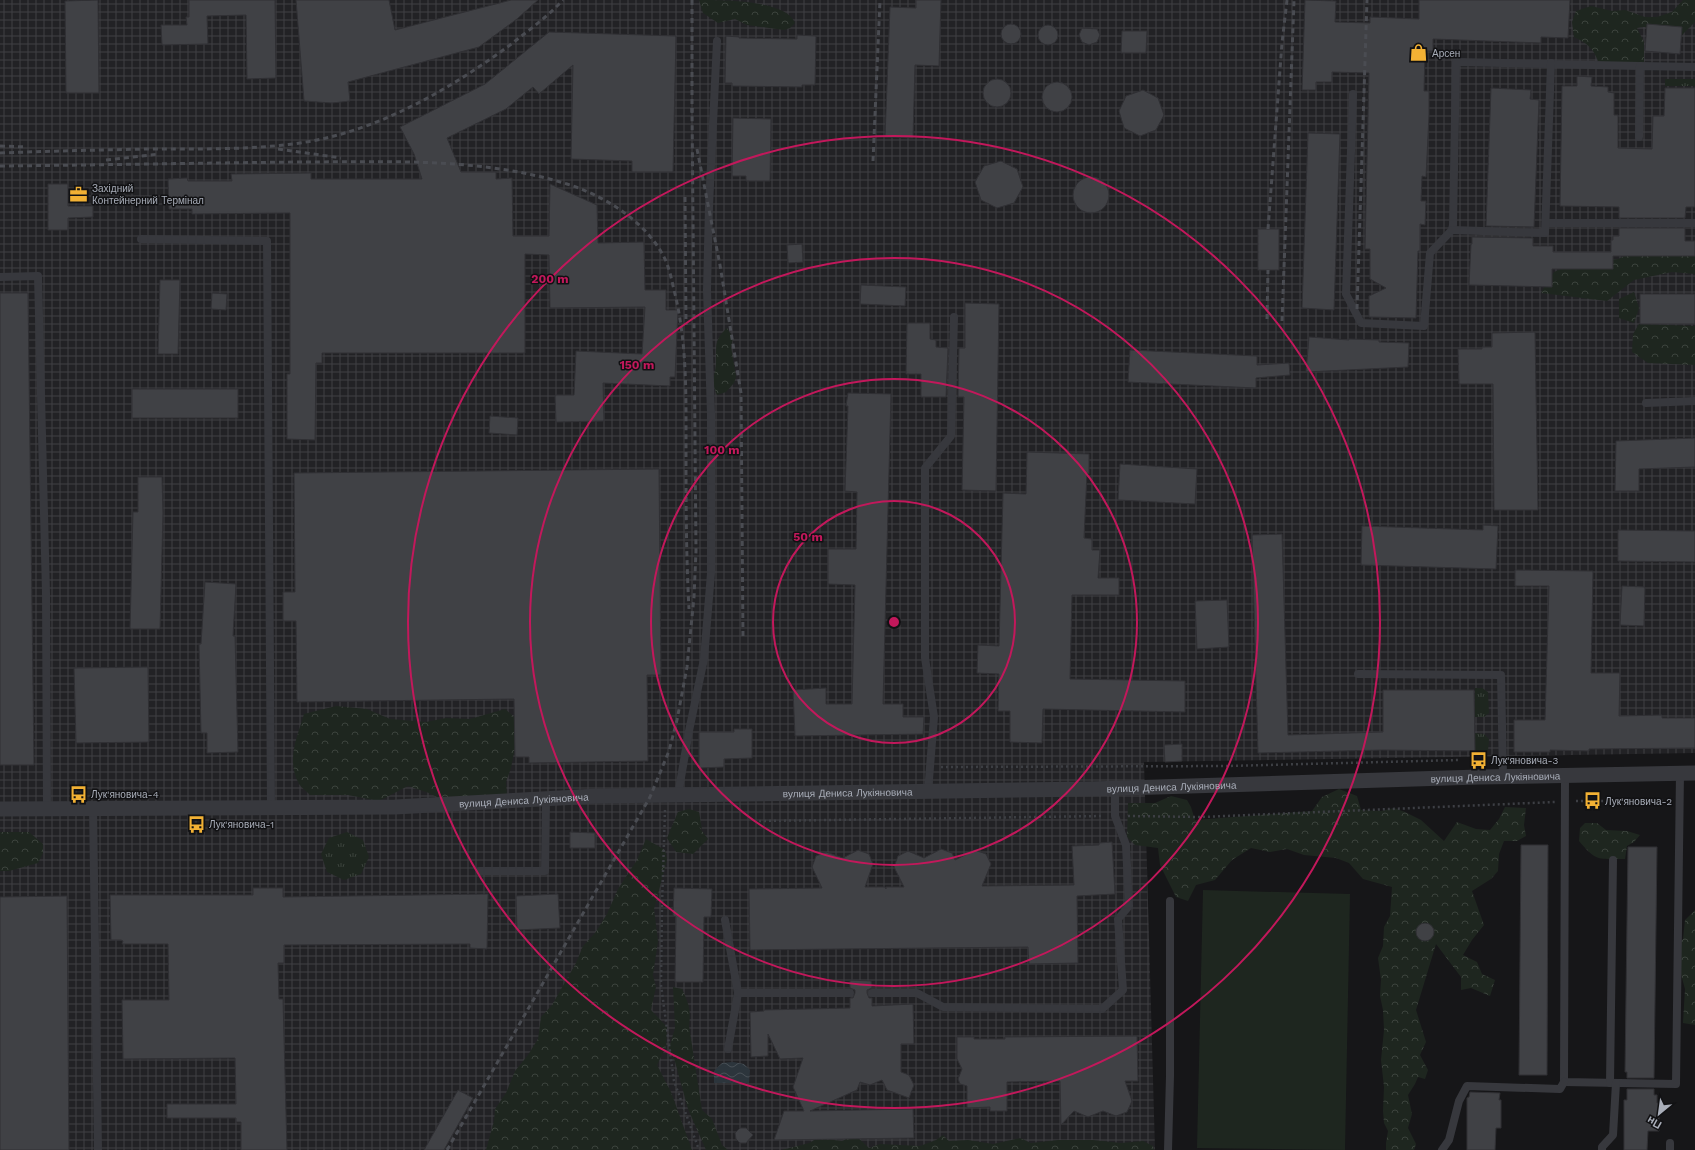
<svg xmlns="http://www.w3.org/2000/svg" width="1695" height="1150" font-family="'Work Sans',sans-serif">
<defs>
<pattern id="industrial-grid" width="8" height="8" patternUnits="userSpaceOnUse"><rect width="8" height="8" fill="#222225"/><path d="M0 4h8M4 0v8" fill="none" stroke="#3f3f43"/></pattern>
<pattern id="grass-tufts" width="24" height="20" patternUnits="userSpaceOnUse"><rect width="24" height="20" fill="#1e261f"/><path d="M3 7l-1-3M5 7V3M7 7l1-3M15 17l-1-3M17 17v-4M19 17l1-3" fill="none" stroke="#3c433d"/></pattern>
<pattern id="forest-crowns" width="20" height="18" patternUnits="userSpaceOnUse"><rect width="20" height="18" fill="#1e261f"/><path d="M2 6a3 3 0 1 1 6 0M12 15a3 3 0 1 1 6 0" fill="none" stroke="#3c433d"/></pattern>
<pattern id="water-waves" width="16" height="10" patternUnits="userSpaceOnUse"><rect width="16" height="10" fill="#2c353c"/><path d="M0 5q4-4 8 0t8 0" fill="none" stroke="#485056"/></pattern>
</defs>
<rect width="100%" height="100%" fill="#161618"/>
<path fill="url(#industrial-grid)" d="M0,0h1695v753l-551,9 11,388h-1155z"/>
<g fill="url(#grass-tufts)">
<rect x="1665" y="79" width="30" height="7"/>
<path d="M1475,688h7l6,4 1,21 -5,4h-10z"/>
<path d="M1475,733l9,1 5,5 -1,12h-13z"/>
<path d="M347,832l16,8 6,17 -8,17 -17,6 -17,-8 -6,-18 8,-16z"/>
</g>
<g fill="url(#forest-crowns)">
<path d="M699,0c24,0 88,0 96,23l-5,5 -6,2 -37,-5 -12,-6 -17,4 -15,-10z"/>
<path d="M1683,0h12v22l-26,26c-8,-12 -15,-25 -32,-20l7,14v20c-22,5 -25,7 -46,-1 -5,-13 -11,-18 -24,-24l-2,-15 4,-11 15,-5 21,5 13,-1 20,7h12l15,-5z"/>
<path d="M1695,244v30l-23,-2 -38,8 -27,21 -66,-8 6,-11 7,-10 21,-9 43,-4 19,-9z"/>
<path d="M1634,292l5,16 -5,15 -15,-5v-19z"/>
<path d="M1639,324l56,2v39l-47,-2 -16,-11 1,-18z"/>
<path d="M727,328l6,10 -2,9 5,30 -2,6 -8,9 -9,3c-7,-17 -2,-16 -1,-32 1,-17 -3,-22 11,-35z"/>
<path d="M336,706l31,3 23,10 36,3 20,-4 24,1 35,-10 15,13 -9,46 -5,14 1,14 -60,6 -18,-9 -21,-7 -29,15 -31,-6h-38c-3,-3 -8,-7 -11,-11 -13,-24 -2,-46 5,-70z"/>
<path d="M1339,789l18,7 4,14 20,1 13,-3 11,4 16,8 23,21 13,-19 19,7 14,1 9,-11 6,-12 21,1 -2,17 2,11 -9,5h-13l-5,13 -1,17 -7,8 -19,12 12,34 -12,15 -9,15 14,7 5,12 13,6 -5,16 -19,-8 -10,2v-13l-25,-33 -20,66 10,32 -6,13 8,15 -3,9 -7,-2 -3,7 -7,11 4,19 -4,14 8,16 -2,6h-28v-7l2,-12 -4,-8 -1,-12 1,-24 -3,-27 3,-30 -1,-20 -3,-14 1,-16 -3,-22 5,-12 1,-19 6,-11 2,-29 -29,-8 -14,-16 -13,-5 -32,-3 -17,-6 -17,3 -19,-4 -19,12 -17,20 -19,5 -8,16 -12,-4 -16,-32 -2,-17 -23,-3 -8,-8 1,-34h27l16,-7 16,4 4,7 4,13 117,-9 10,-14z"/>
<path d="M689,809l10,3 3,17 -3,-2 9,12 -15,15 -17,-2 -9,-14 11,-26z"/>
<path d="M1585,823h12l9,7 21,1 13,4 -6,7 -7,4 -2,13c-27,0 -28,3 -46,-18l1,-13z"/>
<path d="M0,832h29l14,12v9l-5,10 -29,8h-9z"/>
<path d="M646,839l19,11 2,10 -13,49 4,32 -5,34 3,12 -5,23 16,17 -1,20 -9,18 14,27 21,58h-206l8,-29 1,-12 11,-16 9,-22 13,-16 10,-16 3,-22 11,-12 24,-42 7,-17 12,-13 12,-19 11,-25 19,-29z"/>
<path d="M1695,910v115l-12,-2 2,-34 -11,-40 9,-10 2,-19z"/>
<path d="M673,987l9,2c7,15 9,21 7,37l13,84 10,9 10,26 6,5h-22l-18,-41 -14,-51 -5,-10 6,-20z"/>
<path d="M855,1135l14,13 11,-4 40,2 16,-6 7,-5 6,6 19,-1 25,4 27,-6 11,5 27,-3h35l28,3 22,-2 10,5 1,4h-372l27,-7 9,-5 24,3z"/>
</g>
<path fill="#1e261f" d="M1203,890l147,4 -5,256 -148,-2z"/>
<path fill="url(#water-waves)" d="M733,1062l11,2 6,6 -1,13h-35v-12l8,-8z"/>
<g fill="#404145" stroke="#303034">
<path d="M98,0l1,93h-33l-1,-92z"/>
<path d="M189,0h86l1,78 -29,1 -1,-64 -39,1 1,28 -46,1 -1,-20h26l-1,-8h3z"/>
<path d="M296,0h93l6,30 116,-30h27l-21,19 -38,28 -131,35 2,19 -18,2 -28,-2z"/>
<path d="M916,0h25l-2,66 -24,-1 -2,73 -28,-1 5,-130 26,1z"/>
<path d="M1305,0l31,1 -1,21 35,1v-6l49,2v-19h151l-2,38 -27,-1v6l-108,-4v12h-8l-1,40h5v24l-3,62 -4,-1 -1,25h5l-1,24 -5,-1v27h-2l-2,67 -47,-1v-21l17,-8 -16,-9v-30h-5l4,-176 -37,-1v10h-16v8h-14z"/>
<circle cx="1011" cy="34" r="10"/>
<path d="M1647,24l35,3 -2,27 -35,-3z"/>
<circle cx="1048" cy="35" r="10"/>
<path d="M1082,28l15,1 3,6 -3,7 -8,3 -7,-3 -3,-7z"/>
<path d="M1122,31h25l-1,22h-25z"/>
<path d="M549,32l127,4 -3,136h-41v-11l-61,-2 2,-94 -34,29 -6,-7 -27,22 -59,29 14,34h35v7l16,-1 1,58h36l1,-52 47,21 1,38 46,-1 1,48h21v20h12l-3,67h-5v9l-67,-3 1,38 -48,1 -1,-27h19l2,-44 66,3 3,-47 -95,1 -1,-53 -24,-1v99h-203v10h-6l-1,77 -28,-1v-65h3v-161l-98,1v-5h-23l-1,-30 19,-1 1,3h44l-1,-7 80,-1v6h111l-8,-25 -14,-27 85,-43z"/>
<path d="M797,35l19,1 -1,49h-13v2l-70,-1v-3h-7l1,-47 13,1v1l58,1z"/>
<path d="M1577,76l15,1 -1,9 17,1v5l6,1v22h4v33l34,1 1,-33h11l1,-28h30v119h-9l-1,11h-66v-11l-59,-1 2,-120h15z"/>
<circle cx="997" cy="93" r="14"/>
<circle cx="1057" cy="97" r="15"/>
<path d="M1491,88l40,2 -1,9 9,1 -5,127 -48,-1z"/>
<path d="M1143,90l15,8 6,17 -8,15 -16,6 -16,-8 -5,-17 7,-15z"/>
<path d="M733,118l38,1 -1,62h-24v-5h-14z"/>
<path d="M1308,133l32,1 -6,176 -32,-2z"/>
<path d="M1001,161l16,8 6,18 -9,16 -17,5 -16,-8 -6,-18 9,-16z"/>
<circle cx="1091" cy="195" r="18"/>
<path d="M48,184h20v22h25v11l-25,1v12h-20z"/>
<path d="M1619,228h66v13h10v15h-82v13h-61v18l-83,-2 2,-41h1v-7l61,1v8h20v6h58v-12h2v-4h6z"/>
<rect x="1258" y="229" width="21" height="41"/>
<path d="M802,244l1,18 -15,1 -1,-18z"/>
<path d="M160,280h20l-2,74h-20z"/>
<path d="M861,285l45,2 -1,19 -45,-2z"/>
<path d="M0,293h28l6,472h-34z"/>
<path d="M212,293l15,1 -1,16 -15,-1z"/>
<rect x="1640" y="294" width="55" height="30"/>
<path d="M965,303l34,1 -3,187 -34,-1 2,-93h-6l1,-49h6z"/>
<path d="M907,323h23v16l6,1v7l12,1 -2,49h-25v-23h-15z"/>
<path d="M1535,332l3,178h-44l-1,-126h-34l-1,-35h24v-2h10v-14z"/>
<path d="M1309,337l40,3v-1l30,1v2l30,1 -1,24 -102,5z"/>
<path d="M1130,350l127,6v9l32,-2 1,12 -34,3v10l-128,-6z"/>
<rect x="132" y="389" width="106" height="29"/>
<path d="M848,393l43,1 -8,310h20v13h21l-1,17 -128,2 -2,-46 33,-2v16h26l3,-119 -27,-1v-35h28l1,-57 -12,-1 3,-85h-2z"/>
<path d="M490,416l28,2 -1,17 -28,-2z"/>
<path d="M1695,438v29l-56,2v22h-24l1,-50z"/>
<path d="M1027,452l62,2v20l-2,-1 -3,65 8,1v11h8l-2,28h21v17h-47l-2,84 115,2v31l-142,-3 -1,34 -32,-1v-31h-12l1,-37 -22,-1 1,-28 21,1 4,-153 23,1z"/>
<path d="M1120,464l77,5 -2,35 -77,-4z"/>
<path d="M659,469l2,206h-14l1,86 -119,2v-6h-14l-1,-58 -217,3 -1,-81h-13v-29h12l-1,-119z"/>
<path d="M138,477h24l1,36 -3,116h-30l3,-117h5z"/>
<path d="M1483,525l15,1 -2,43 -135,-4 1,-39 121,4z"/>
<path d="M1618,530l77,1v31l-77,-1z"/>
<path d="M1282,534l6,201 95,-3v-42h91l1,61 -92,-1 -125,3 -6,-218z"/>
<path d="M1515,570l78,1 -2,102h29l-1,43 43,-1v3h33v30l-106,1v2l-39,-1v2h-36v-32h31l4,-134h-34z"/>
<path d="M205,582l31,2 -3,52h2l3,116 -31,1v-20h-6l-2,-89h2z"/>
<path d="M1622,586l23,1 -1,39 -24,-1z"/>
<path d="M1227,600l2,47 -32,2 -2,-48z"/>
<path d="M148,667l1,75 -73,1 -2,-75z"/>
<path d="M734,729h18v29l-28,1v8l-25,1v-36h35z"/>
<path d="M1182,744v17l-17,1 -1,-17z"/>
<path d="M570,832l25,1v15h-25z"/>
<path d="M1112,842l3,52 -38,2 1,67 -49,1 -1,-17 -278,3 -1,-61 73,-1 -10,-21 4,-11 10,-4 17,6 15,-8 11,4 4,10 -8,23h20l1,2v-2h18l-10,-20 4,-11 10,-5 16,7 17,-9 11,4 3,7 20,-10 11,4 5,10 -9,22 92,-1 -2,-39 27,-1v-2z"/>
<path d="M1521,845h27l-1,230h-28z"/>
<path d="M1628,847h29l-3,231h-27v-6h-2z"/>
<path d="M253,888h30v9l205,-3 -1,55 -17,-1v-4l-186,1v18h-6l1,36h4l4,151h-46v-28h-5v-4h-69v-14h69l-1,-46 -112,1 -1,-59h47l-1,-56h-46l1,-3 -2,-1h-10l-1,-45h143z"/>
<path d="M674,888l38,1 -1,28h-7l-1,65h-28l1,-65 -3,-1z"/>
<path d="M558,894l2,34 -43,2 -1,-34z"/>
<path d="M67,896l2,254h-69v-253z"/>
<circle cx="1425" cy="932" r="9"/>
<path d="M850,980l21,1 1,7 -5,2v3l2,5h3v8l41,-2 1,40h-13v28l8,3 5,10 -5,13 -22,-8 -5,-10 -12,5 -10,-3 -3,8 -47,21 103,-2 1,29 -140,2 10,-29h20l-11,-24 10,-29 -23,1 -12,-25v22l-17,1 -1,-45 14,-1v-1l86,-2v-10h3l2,-5v-3l-5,-2z"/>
<path d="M1137,1036l1,45h-13l7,20 -5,11 -11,4 -13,-5 -15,6 -14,-6 -13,14 -1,-44 -53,1v29h-17v-4l-23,1v-22l-7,-2 -2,-5 4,-10 -5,-10v-22h17v2h31v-2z"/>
<path d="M1627,1089h27v6h3v8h2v28h-11l-1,19h-23v-50h3z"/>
<path d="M458,1090l15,8 -29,52h-20z"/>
<path d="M1470,1092l30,1 -1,7h2v28h-5l-1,22h-28v-52l2,-1z"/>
<path d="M740,1128h6l7,7 -7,8h-6l-4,-4 -1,-6z"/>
</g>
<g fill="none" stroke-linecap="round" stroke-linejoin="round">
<g stroke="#3d3f44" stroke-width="2.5" stroke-dasharray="2 3" stroke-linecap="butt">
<path d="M941,767l287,-1 232,-6"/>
<path d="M1576,801h93"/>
<path d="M665,810l-3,95 -1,80 13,96 25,69"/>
<path d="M1128,816l74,1 353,-15"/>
<path d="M759,821l344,-5"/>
</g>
<g stroke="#37383d" stroke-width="8">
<path d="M1353,94l-7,200 15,29 63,3 6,-73 22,-23 1,-5 3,-163 184,4"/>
<path d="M1639,137l1,-71 55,1"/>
<path d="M1546,223h149"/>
<path d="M1452,230l93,3 6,-170"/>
<path d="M141,239l126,2 4,567"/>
<path d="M0,277l38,-1 8,317 1,216"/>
<path d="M1646,403l49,-2"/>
<path d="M1358,674l143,1 2,101"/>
<path d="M1565,776l-1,306 112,2 4,-311"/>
<path d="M928,792l6,-75 -9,-59v-190l26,-32 3,-119"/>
<path d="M678,795l11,-64 15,-72 7,-86v-159l-4,-124 2,-84 8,-165"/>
<path d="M93,808l5,342"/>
<path d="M480,871h65l1,-72"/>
<path d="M725,920l13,73 -10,56"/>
<path d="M738,993h112"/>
<path d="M872,993h45l26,14 159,2 21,-19 -5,-71 11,-13 -3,-61 -11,-29v-27"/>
<path d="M1610,1083l3,-223"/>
<path d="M1670,1143v7"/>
<path d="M1168,1150l2,-74v-175"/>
<path d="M1442,1150l7,-10 10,-39 8,-15 93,3 4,-7"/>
<path d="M1602,1150v-3l11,-12 3,-52"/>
</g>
<path stroke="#37383d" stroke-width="15" id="s1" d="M0,809l395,-2 202,-11 494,-7 388,-12 216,-4"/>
<g stroke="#4a4c52" stroke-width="3" stroke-dasharray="5 4" stroke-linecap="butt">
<path d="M692,0v113"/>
<path d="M0,146l27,1"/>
<path d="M278,149l63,9"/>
<path d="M697,149l23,116 21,128 2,244"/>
<path d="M0,153c50,-2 99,-3 149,-4 50,0 101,1 151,-6 76,-11 149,-53 210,-98 18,-14 37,-28 53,-45"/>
<path d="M106,160l53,-6"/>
<path d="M873,161l7,-161"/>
<path d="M0,166c100,-1 200,-3 300,-4 89,0 181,-5 267,22 38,12 80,38 98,75 5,11 7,23 10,35 12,50 11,101 11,152 0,54 0,109 3,163"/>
<path d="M685,197l1,128"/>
<path d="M1268,229l14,-186 5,-43"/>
<path d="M1357,309l10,-309"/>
<path d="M1267,319l1,-49"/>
<path d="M1282,321l12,-321"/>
<path d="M447,1150l203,-353 19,-46 8,-31 10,-53 7,-70 2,-46 -4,-443"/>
</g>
</g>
<g fill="none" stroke="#c2185b" stroke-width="2">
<circle cx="894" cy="622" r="121"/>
<circle cx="894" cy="622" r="243"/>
<circle cx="894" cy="622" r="364"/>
<circle cx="894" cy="622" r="486"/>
</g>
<defs>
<symbol id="shop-bare" viewBox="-9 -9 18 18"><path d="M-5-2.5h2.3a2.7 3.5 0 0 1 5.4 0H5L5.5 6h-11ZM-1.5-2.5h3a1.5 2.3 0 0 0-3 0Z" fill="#f2b134" stroke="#111113" stroke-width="2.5" paint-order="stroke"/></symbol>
<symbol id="office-bare" viewBox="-9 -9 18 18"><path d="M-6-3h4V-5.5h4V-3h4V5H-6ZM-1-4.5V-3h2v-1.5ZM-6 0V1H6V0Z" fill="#f2b134" stroke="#111113" stroke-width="2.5" paint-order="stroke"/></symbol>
<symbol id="bus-bare" viewBox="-9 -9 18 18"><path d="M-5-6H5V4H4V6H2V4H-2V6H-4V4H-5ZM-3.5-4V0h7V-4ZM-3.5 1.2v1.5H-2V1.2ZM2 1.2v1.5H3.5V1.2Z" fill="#f2b134" stroke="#111113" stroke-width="2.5" paint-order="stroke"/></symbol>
</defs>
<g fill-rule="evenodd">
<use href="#shop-bare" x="1406" y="40" width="25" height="25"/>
<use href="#office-bare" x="66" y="182" width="25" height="25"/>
<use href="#bus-bare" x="1466" y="748" width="25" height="25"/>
<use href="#bus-bare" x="66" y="782" width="25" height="25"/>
<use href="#bus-bare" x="1580" y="788" width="25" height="25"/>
<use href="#bus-bare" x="184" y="812" width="25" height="25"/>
</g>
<g text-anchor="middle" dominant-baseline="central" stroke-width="3" stroke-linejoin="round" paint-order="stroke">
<g font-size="10" fill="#a8adb8" stroke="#111113" text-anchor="start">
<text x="1432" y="53">Арсен</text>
<text x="92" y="188">Західний<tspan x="92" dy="12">Контейнерний Термінал</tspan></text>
<text x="1491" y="760">Лук'яновича-3</text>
<text x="91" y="794">Лук'яновича-4</text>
<text x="1605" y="801">Лук'яновича-2</text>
<text x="209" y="824">Лук'яновича-1</text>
</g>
<g font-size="10" fill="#a8adb8" stroke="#111113">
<text stroke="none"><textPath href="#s1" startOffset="1496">вулиця Дениса Лукіяновича</textPath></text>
<text stroke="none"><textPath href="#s1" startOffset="1172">вулиця Дениса Лукіяновича</textPath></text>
<text stroke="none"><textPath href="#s1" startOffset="848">вулиця Дениса Лукіяновича</textPath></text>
<text stroke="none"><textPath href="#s1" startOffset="524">вулиця Дениса Лукіяновича</textPath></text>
</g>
</g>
<circle cx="894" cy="622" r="6" fill="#c2185b" stroke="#111113" stroke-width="2"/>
<g font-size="12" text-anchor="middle" font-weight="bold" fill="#c2185b" stroke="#111113" stroke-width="3" stroke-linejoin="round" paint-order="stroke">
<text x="550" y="283">200 m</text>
<text x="637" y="369">150 m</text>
<text x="722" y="454">100 m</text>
<text x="808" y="541">50 m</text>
</g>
<g transform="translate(1659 1114) rotate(209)" stroke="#111113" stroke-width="3" paint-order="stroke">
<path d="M0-3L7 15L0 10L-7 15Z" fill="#a8adb8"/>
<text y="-6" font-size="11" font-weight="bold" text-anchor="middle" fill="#a8adb8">Пн</text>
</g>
</svg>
